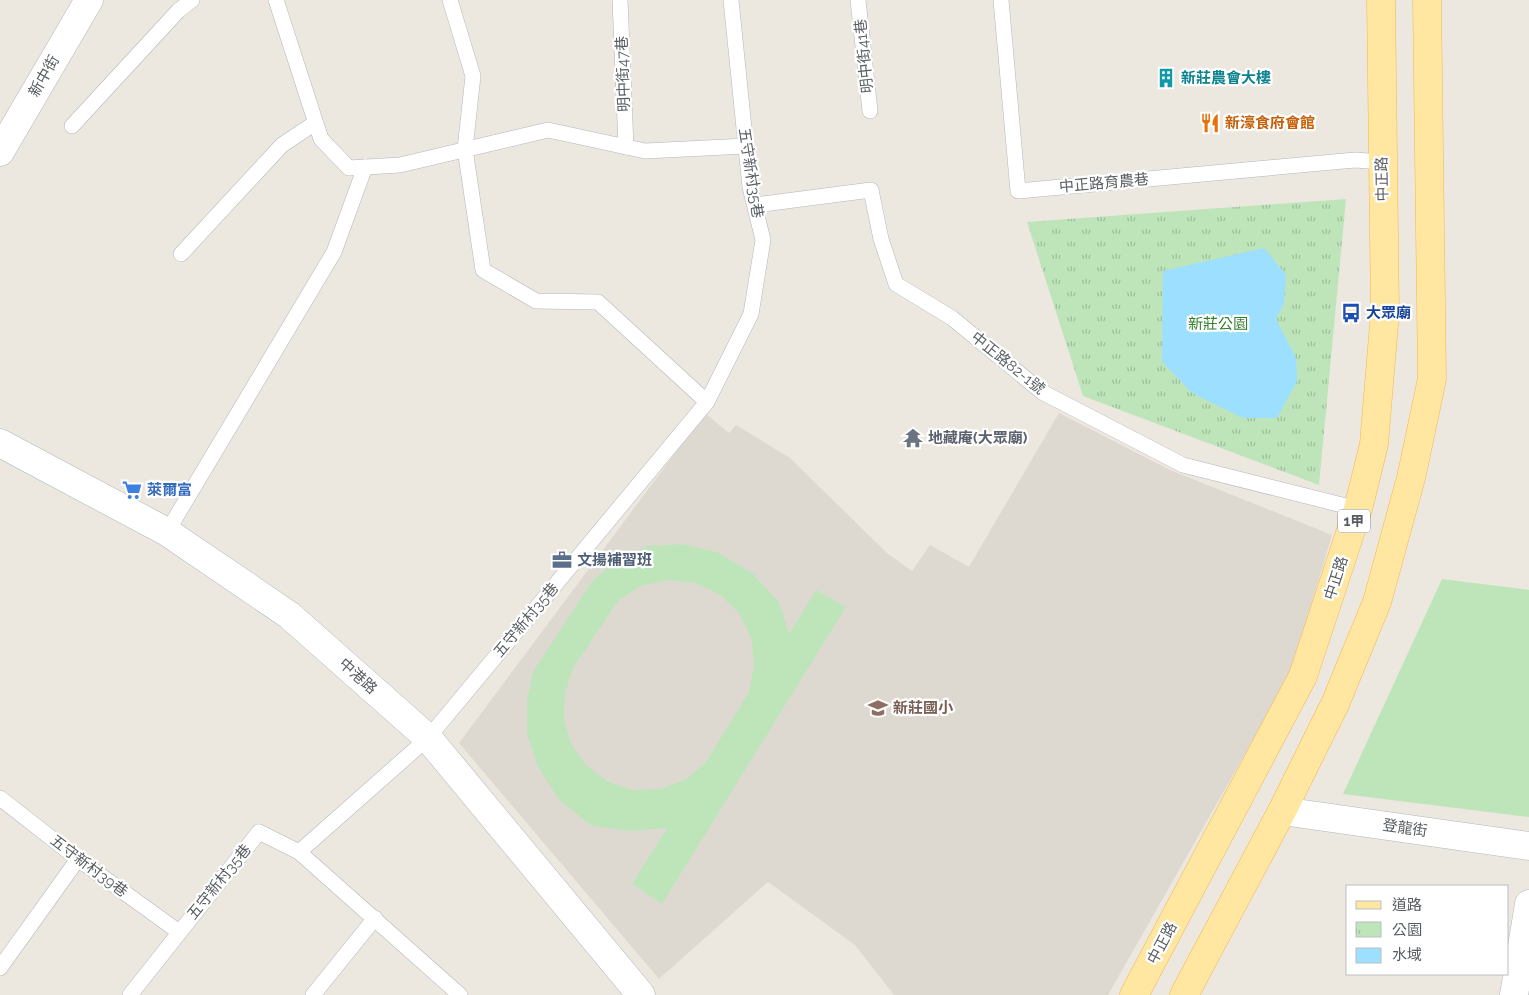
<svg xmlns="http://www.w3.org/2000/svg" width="1529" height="995" font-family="Raleway,'Noto Sans TC',sans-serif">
<defs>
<pattern id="park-tufts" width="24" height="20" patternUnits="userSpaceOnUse" patternTransform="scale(1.25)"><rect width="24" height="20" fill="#bee5ba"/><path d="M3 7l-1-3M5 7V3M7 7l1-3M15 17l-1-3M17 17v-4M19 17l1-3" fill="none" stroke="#9dbd9b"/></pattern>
</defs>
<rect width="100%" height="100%" fill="#ece8df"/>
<path fill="#ded9d0" d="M705,413l24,20 7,-8 54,33 98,96 24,17 18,-26 39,22 90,-154 111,57 162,65 -41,138 -183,322h-214l-39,-50 -87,-63 -109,97 -200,-236z"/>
<g fill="#bee5ba" fill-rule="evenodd">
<path d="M682,544l35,8 35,21 27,29 10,32 27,-44 30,17 -184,297 -30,-20 35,-56 -37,3 -38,-5 -32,-25 -22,-34 -11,-33v-33l6,-29 59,-91 23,-19 33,-16zM668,580l27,3 24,11 20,19 12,25 3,27 -5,27 -43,70 -21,18 -25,9 -28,1 -25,-9 -21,-16 -15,-21 -7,-25 1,-26 8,-25 45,-67 23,-15z"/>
<path d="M1442,579l87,11v227l-186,-23z"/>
</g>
<path fill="url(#park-tufts)" d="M1346,199l-27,286 -236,-89 -56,-174z"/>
<path fill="#9cdfff" d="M1264,248l22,27 -2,29 -8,15 20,39 1,23 -20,37h-34l-51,-25 -30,-31 1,-91z"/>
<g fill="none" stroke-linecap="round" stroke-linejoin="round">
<defs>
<g id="service">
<path d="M276,0l45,139 28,29 51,-3 148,-35 97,21 101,-5"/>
<path d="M450,0l23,76 -8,73 18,121 53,31 62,1 109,100"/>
<path d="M620,0l6,147"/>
<path d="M858,0l12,111"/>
<path d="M1001,0l17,191 337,-31 27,2"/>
<path d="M72,126l106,-115 14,-11"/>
<path d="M755,205l116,-15 10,49 15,45 56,34 90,74 141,73 175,44"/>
<path d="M181,254l101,-109 33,-22"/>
<path d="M167,532l167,-280 31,-85"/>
<path d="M0,798l78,61 101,73"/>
<path d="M299,852l161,143"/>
<path d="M0,968l78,-109"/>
<path d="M130,995l129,-163 40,20 129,-114 279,-336 44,-88 12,-74 -13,-53 -19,-187"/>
<path d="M313,995l62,-77"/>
</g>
<g id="minor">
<path d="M0,152l89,-152"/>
<path d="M1282,811l247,35"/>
<path d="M1514,995l15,-91"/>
</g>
<path id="tertiary" d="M0,443l167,89 122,83 139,123 213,257"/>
<g id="primary">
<path d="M1134,995l169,-319 55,-167 16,-65 11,-132 -4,-312"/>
<path d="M1184,995l98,-184 53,-107 42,-102 34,-124 21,-99 -5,-379"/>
</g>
</defs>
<use href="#service" stroke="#b2b7bb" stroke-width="16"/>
<use href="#minor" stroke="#b2b7bb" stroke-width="29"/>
<use href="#tertiary" stroke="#b2b7bb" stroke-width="29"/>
<use href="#primary" stroke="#f6b54e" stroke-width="29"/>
<use href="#service" stroke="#fff" stroke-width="15"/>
<use href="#minor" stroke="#fff" stroke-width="28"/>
<use href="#tertiary" stroke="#fff" stroke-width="28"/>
<use href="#primary" stroke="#ffe6a1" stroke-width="28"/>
</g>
<defs>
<symbol id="building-bare" viewBox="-9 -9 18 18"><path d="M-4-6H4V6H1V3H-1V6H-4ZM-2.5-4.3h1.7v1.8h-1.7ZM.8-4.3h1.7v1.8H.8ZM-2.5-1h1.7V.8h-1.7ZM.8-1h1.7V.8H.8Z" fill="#0f9aa8" stroke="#fff" stroke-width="2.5" paint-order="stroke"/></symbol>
<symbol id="restaurant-bare" viewBox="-9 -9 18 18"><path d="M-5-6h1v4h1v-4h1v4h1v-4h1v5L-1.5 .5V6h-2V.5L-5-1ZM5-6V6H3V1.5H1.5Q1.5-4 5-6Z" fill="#e8710a" stroke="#fff" stroke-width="2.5" paint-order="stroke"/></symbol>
<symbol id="bus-bare" viewBox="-9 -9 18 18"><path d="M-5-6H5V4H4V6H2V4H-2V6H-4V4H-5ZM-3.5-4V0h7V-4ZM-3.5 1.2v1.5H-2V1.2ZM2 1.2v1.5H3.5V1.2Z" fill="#1a4fb4" stroke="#fff" stroke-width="2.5" paint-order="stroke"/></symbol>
<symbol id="temple-bare" viewBox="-9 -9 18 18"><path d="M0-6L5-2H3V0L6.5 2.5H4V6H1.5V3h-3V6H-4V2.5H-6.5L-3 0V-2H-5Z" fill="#6b7280" stroke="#fff" stroke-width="2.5" paint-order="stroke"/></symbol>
<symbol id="supermarket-bare" viewBox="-9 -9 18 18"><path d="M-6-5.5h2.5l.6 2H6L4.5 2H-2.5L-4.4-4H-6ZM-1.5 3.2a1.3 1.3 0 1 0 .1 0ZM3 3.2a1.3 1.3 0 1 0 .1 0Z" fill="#3f7fe0" stroke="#fff" stroke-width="2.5" paint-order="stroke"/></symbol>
<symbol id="office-bare" viewBox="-9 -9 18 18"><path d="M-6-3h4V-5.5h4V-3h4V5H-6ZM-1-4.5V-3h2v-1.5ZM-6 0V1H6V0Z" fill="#5c6f8a" stroke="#fff" stroke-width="2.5" paint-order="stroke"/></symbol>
<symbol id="school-bare" viewBox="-9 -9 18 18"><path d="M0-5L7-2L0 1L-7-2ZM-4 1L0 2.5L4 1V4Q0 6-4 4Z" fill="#8d6e63" stroke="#fff" stroke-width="2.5" paint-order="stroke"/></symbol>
</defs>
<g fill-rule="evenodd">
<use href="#building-bare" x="1152" y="64" width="28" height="28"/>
<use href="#restaurant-bare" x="1196" y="109" width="28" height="28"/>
<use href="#bus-bare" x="1337" y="299" width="28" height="28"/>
<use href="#temple-bare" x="899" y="424" width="28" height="28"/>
<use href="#supermarket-bare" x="118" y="476" width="28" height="28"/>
<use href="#office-bare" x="548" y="546" width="28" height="28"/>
<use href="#school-bare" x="864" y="694" width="28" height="28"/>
</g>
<g text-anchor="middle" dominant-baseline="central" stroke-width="4.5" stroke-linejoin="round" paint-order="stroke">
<rect fill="#fff" stroke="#8a8e90" stroke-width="1" x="1338" y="509.5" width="32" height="23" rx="4"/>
<g font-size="14" font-weight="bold" fill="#585d61">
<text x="1354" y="521">1甲</text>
</g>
<g font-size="15" fill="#585d61" stroke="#fff">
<text transform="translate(864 56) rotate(-96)">明中街41巷</text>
<text transform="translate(623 74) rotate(-92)">明中街47巷</text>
<text transform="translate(44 76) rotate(-60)">新中街</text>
<text transform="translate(751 173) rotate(81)">五守新村35巷</text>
<text transform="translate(1382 179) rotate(-91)">中正路</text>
<text transform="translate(1104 183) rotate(-5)">中正路育農巷</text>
<text transform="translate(1008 363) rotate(39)">中正路82-1號</text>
<text transform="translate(1336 578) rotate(-72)">中正路</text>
<text transform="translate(526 620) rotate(-50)">五守新村35巷</text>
<text transform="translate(358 676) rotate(42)">中港路</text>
<text transform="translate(1405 828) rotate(8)">登龍街</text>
<text transform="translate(89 866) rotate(37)">五守新村39巷</text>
<text transform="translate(219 882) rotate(-51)">五守新村35巷</text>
<text transform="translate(1162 943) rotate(-62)">中正路</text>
</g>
<g font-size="15" font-weight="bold" fill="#0d838f" stroke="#fff" text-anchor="start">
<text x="1181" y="78">新莊農會大樓</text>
</g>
<g font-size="15" font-weight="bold" fill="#c56008" stroke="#fff" text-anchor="start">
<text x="1225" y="123">新濠食府會館</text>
</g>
<g font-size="15" font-weight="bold" fill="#164399" stroke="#fff" text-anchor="start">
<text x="1366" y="313">大眾廟</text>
</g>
<g font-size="15" fill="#35812f" stroke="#fff">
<text x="1218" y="324">新莊公園</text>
</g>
<g font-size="15" font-weight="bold" fill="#5b616d" stroke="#fff" text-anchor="start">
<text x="928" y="438">地藏庵(大眾廟)</text>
</g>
<g font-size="15" font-weight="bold" fill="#366cbe" stroke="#fff" text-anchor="start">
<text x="147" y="490">萊爾富</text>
</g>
<g font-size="15" font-weight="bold" fill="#4e5e75" stroke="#fff" text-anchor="start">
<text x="577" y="560">文揚補習班</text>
</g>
<g font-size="15" font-weight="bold" fill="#785e54" stroke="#fff" text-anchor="start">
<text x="893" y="708">新莊國小</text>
</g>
</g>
<rect x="1346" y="885" width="162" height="90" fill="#ffffff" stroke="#bcbec0"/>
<rect x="1356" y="901" width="25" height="8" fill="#ffe6a1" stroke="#bcbec0"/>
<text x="1392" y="910" font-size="15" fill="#585d61">道路</text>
<rect x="1356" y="922" width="25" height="15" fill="url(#park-tufts)" stroke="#bcbec0"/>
<text x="1392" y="935" font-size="15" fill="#585d61">公園</text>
<rect x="1356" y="948" width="25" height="15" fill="#9cdfff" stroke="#bcbec0"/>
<text x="1392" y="960" font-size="15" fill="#585d61">水域</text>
</svg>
